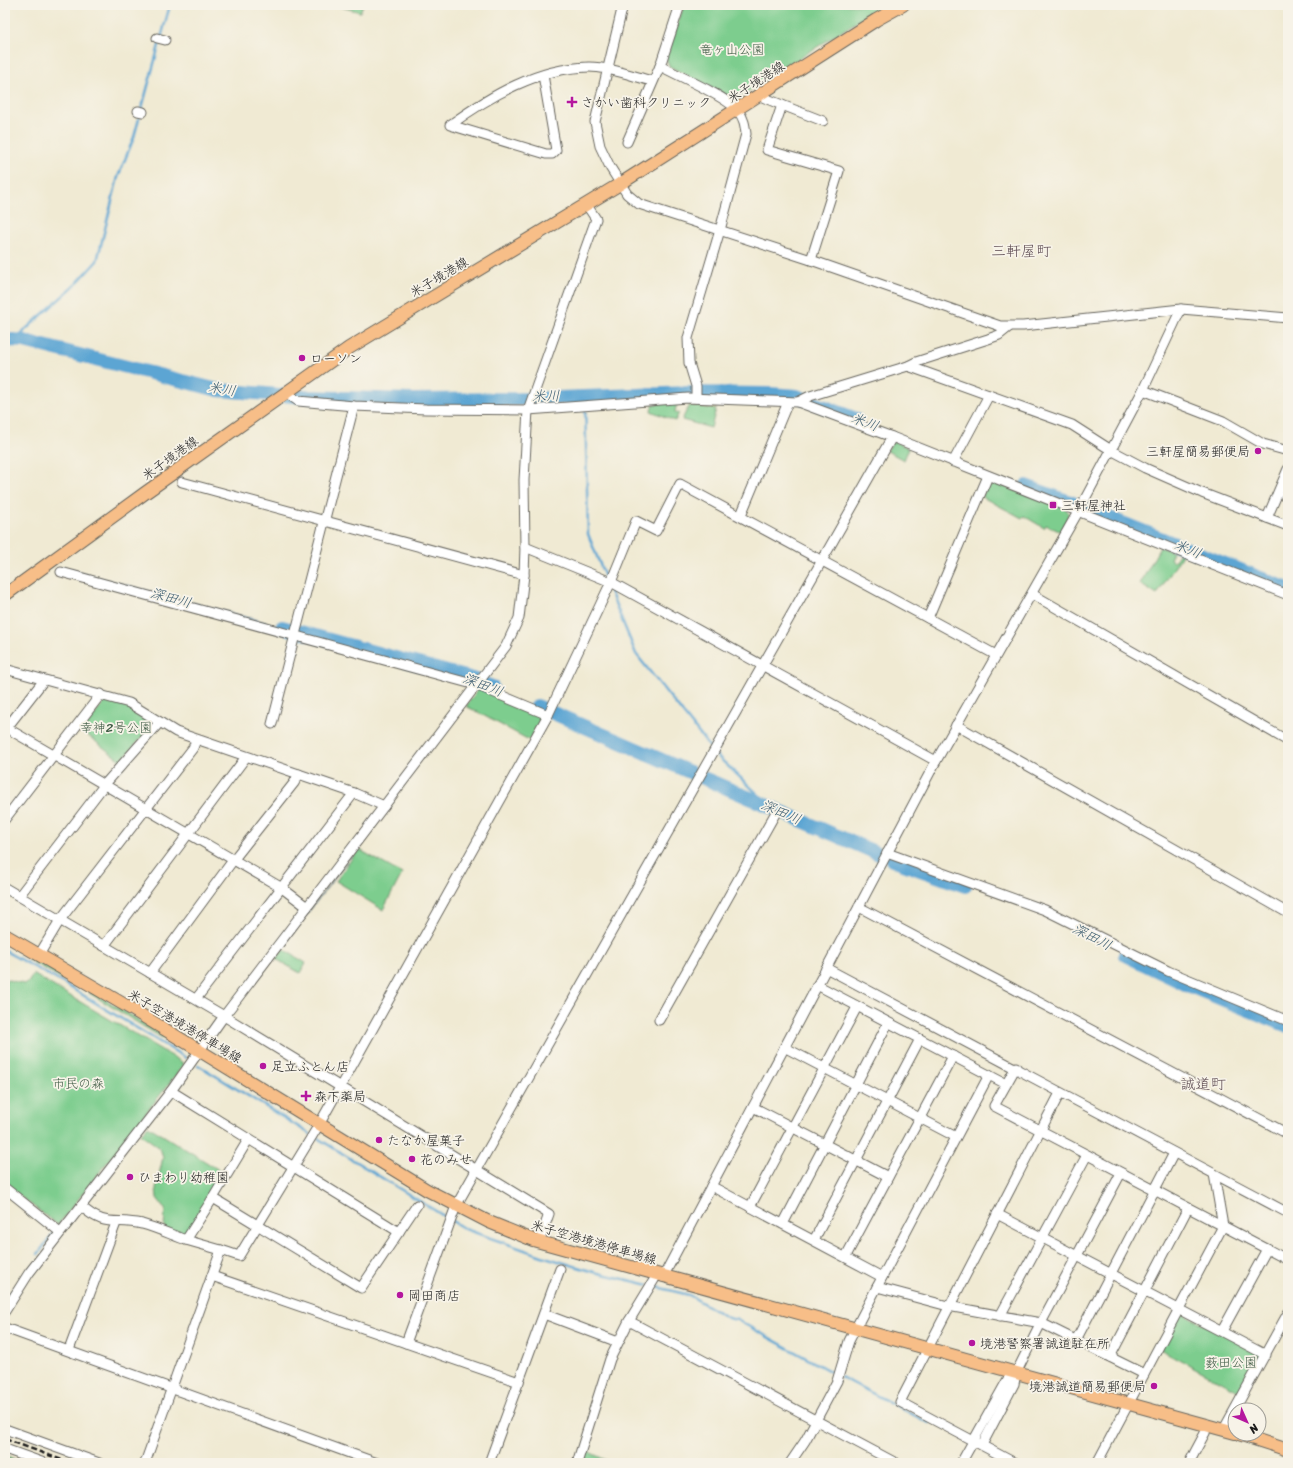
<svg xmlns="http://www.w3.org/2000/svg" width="1293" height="1468" font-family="Sriracha,'Klee One',sans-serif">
<rect width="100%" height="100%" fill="#f7f3e8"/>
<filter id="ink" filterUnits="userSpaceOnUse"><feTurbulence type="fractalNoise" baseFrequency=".025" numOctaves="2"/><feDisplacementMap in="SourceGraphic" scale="8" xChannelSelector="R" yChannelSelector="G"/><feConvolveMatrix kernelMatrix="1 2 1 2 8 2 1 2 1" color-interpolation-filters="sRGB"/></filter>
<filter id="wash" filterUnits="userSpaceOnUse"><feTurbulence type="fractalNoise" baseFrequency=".012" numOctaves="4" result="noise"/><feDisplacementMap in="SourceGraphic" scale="16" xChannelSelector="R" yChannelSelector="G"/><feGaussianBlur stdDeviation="0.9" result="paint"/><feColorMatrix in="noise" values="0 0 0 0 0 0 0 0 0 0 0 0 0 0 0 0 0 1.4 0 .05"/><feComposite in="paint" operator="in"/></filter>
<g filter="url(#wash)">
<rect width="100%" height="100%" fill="#f0ead3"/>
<g fill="#7dcd8e" stroke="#4c7455">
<path d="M334,5h29l-3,7z"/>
<path d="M684,5h199l-149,95 -65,-34 -3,-7z"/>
<path d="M677,403l-2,9 4,1 -4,8 -24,-10 2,-7z"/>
<path d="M689,405l27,4 -5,19 -29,-8z"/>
<path d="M893,441l16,7 -5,12 -17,-9z"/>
<path d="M989,481l77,28 3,4 -8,19 -15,-7 -2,3 -20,-12 -2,2 -40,-21z"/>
<path d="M1160,547l13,5 -3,7 4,3 5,-8 3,1 -25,40 -17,-11z"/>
<path d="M479,688l64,29 -14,23 -63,-34z"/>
<path d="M106,700c15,4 40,10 46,26l-31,35 -39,-30z"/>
<path d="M358,850h2l42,24 -19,36 -47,-29z"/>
<path d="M283,949l23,14 -6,10 -24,-14z"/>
<path d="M30,957l49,28v3l-52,-29z"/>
<path d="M33,974l149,88 1,4 -125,159 -53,-40v-206l19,5 4,-1z"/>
<path d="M93,992l85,52 -1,3 -88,-54z"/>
<path d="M148,1126l76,47 -36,61 -5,2 -19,-6 1,-21 -8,-11 -1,-10 7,-31 -3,-9 -19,-14z"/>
<path d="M1180,1312l83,41 -23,39 -80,-43z"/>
<path d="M587,1451l25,12h-28z"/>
</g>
<path fill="#66b079" stroke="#41664a" d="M5,1456l21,7h-21z"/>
<path fill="#eeda9e" stroke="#857b5d" d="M691,402l24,1 1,6 -27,-4z"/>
<g fill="#5ca5d3" stroke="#3c6078">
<path d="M68,569l223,60v2l-223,-60z"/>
<path d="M354,852l-78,103h-1z"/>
</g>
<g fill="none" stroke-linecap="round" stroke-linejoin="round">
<g stroke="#5ca5d3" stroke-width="2.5">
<path d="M18,340l7,-10 50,-45 22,-24 21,-84 16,-40 36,-132"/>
<path d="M585,397l3,137 17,43"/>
<path d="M610,591l26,63 76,96"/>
<path d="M715,754l61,57"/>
<path d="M5,951l58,32 123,75"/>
<path d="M198,1065l112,69"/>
<path d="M314,1136l151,93 77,27 52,16 55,13"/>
<path d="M38,1254l16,-22"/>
<path d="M653,1286l36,9 39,23 9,2 100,55"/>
<path d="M5,1302l7,-11"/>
<path d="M841,1377l88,46"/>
<path d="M983,1433l3,-5"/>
<path d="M966,1463l9,-16"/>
</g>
<g stroke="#5ca5d3" stroke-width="14">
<path d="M5,342l7,-2 12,1 194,49 87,7 109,3 118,-1 158,-6 80,1 27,2 59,23"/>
<path d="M1026,486l47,17"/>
<path d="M1087,509l201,80"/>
<path d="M282,627l191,52 19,8"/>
<path d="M537,706l342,148"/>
<path d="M892,860l73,26"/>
<path d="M1125,955l60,29 103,42"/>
</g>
</g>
</g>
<g filter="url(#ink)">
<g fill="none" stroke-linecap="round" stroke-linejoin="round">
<defs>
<g id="minor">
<path d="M623,5l-28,117 5,24 10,21 17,27 12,10 172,56 189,66h23l158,-17 107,9"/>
<path d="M157,38l8,2"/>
<path d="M660,66c17,9 68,31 78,45 6,7 7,14 8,23l-26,96 -32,108 1,25 7,23v12"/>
<path d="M543,75l13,75 -4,4h-6l-96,-29c40,-29 87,-57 139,-58 21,0 43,9 63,14"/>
<path d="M760,96l22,9 -15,45 72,21 -28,89"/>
<path d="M782,105l41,16"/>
<path d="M138,111l5,1"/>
<path d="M627,142l33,-76 20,-61"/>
<path d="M908,366l164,59 39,25 34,18 57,25 86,33"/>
<path d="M1143,390l80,31 40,23 25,7"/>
<path d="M285,392l13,9 56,5 72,3 102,1 160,-12 110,4 12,-6 98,-30 8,-4 72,-23 11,-4 10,-8"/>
<path d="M798,402l94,35 396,158"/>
<path d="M953,462l36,-67"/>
<path d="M182,482l342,93"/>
<path d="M741,515l47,-113"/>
<path d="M1267,518l21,-49"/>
<path d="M525,547l86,35 325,179"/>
<path d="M61,572l415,113 72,30"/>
<path d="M1032,594l256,147"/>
<path d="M928,618l60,-142"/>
<path d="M5,669l124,34 47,29 178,61 30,13"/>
<path d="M272,724l82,-318"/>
<path d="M956,725l332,188"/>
<path d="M5,727l277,161 25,19"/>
<path d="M5,730l39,-50"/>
<path d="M5,819l96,-125"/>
<path d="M887,853l158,57 123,61 120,50"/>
<path d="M5,888l219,128 325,198 -10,28"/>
<path d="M19,896l86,-112 55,-62"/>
<path d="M859,907l429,227"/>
<path d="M104,946l142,-189"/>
<path d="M39,955l21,-35 133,-172 3,-8"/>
<path d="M826,968l462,245"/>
<path d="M150,973l84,-114 60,-76 5,-9"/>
<path d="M817,985l189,99"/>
<path d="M196,999l158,-206"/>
<path d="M659,1020l116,-206"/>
<path d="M784,1047l172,90"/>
<path d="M1016,1067l-22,39 294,154"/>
<path d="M989,1075l-112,212 71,19 93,17 103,51"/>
<path d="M171,1091l228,141"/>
<path d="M753,1107l135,70"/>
<path d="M248,1140l-35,58 148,90 56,-83"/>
<path d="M711,1186l171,91"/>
<path d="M5,1188l55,44"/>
<path d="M81,1206c24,22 33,12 61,18 15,4 30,11 44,16l27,-42"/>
<path d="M750,1207l107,-200"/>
<path d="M997,1214l269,141"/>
<path d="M783,1224l105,-201"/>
<path d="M186,1240l35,10"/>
<path d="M814,1240l106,-201"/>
<path d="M846,1256l107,-200"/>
<path d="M212,1276l307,106"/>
<path d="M663,1277l273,-516 142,-249 65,-122 38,-81"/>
<path d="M5,1311l24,-38 142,-182 53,-75 282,-370 13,-28 5,-43 1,-28 -1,-67 4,-70 68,-191 -10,-15"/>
<path d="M544,1314l74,28"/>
<path d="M1000,1316l87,-161"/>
<path d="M629,1321l267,142"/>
<path d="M5,1328l372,135"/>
<path d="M1222,1331l45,-82"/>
<path d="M1076,1340l98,-187"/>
<path d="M406,1343l50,-137 436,-769"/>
<path d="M69,1350l47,-127"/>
<path d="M1110,1357l78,-149"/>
<path d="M5,1429l94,34"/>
<path d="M1224,1429l64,-116"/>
<path d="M982,1445l32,-61 2,-11 25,-50 80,-150"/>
<path d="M5,1449l39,14"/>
<path d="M145,1463l76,-213 18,6 81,-133 228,-408 63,-133 25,-61 20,10 24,-47 316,171"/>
<path d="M489,1463l71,-194"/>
<path d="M577,1463l33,-104 19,-38 28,-46"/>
<path d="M790,1463l15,-22 32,-60 12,-40 28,-54"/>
<path d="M961,1463l47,-84 8,-6"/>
<path d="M1015,1463l-115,-61 160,-309"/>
<path d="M1097,1463l126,-237 -9,-52"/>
<path d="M1189,1463l16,-30 2,-9"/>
</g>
<g id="major">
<path d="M5,595l140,-102 204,-145 271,-164 256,-164 27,-15"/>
<path d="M5,935l125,73 297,182 62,32 44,18 702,193"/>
<path d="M1239,1434l49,16"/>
</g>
</defs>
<use href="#minor" stroke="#66645c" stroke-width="11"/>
<use href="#major" stroke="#66645c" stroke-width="14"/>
<use href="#minor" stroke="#fff" stroke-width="9"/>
<use href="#major" stroke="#f7be88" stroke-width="12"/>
<path stroke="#1c1c1c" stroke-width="2.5" stroke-dasharray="6 3" stroke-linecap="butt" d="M5,1439l65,24"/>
</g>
</g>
<g fill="#b5179e" stroke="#f7f3e8" stroke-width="1.5">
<path d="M570 96h4v4h4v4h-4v4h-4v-4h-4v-4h4z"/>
<circle cx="302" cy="358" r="4"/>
<circle cx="1258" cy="451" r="4"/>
<rect x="1049" y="501" width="8" height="8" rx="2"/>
<circle cx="263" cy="1066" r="4"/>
<path d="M304 1090h4v4h4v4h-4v4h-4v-4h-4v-4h4z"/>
<circle cx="379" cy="1140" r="4"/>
<circle cx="412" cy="1159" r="4"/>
<circle cx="130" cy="1177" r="4"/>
<circle cx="400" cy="1295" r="4"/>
<circle cx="972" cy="1343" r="4"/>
<circle cx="1154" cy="1386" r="4"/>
</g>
<g text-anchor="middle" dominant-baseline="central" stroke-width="3.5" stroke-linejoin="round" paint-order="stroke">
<g font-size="13" fill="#3e5a44" stroke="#f7f3e8">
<text x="732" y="49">竜ヶ山公園</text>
<text x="116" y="727">幸神2号公園</text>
<text x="78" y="1083">市民の森</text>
<text x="1231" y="1362">薮田公園</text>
</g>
<g font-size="13" fill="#1c1c1c" stroke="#f7f3e8">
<text transform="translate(756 82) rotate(-33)">米子境港線</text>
<text transform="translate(439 277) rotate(-31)">米子境港線</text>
<text transform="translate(170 458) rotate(-36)">米子境港線</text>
<text transform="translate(185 1026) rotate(31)">米子空港境港停車場線</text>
<text transform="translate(594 1242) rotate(16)">米子空港境港停車場線</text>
</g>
<g font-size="13" fill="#1c1c1c" stroke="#f7f3e8" text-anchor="start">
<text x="581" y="102">さかい歯科クリニック</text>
<text x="310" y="358">ローソン</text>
<text x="1250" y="451" text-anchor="end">三軒屋簡易郵便局</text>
<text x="1061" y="505">三軒屋神社</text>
<text x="271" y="1066">足立ふとん店</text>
<text x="314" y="1096">森下薬局</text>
<text x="387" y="1140">たなか屋菓子</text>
<text x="420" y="1159">花のみせ</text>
<text x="138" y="1177">ひまわり幼稚園</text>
<text x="408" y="1295">岡田商店</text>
<text x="980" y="1343">境港警察署誠道駐在所</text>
<text x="1146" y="1386" text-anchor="end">境港誠道簡易郵便局</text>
</g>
<g font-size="14" font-style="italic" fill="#395a6e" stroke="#f7f3e8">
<text transform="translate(222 389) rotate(9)">米川</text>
<text transform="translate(546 396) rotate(-1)">米川</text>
<text transform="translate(865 422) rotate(21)">米川</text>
<text transform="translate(1188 549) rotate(22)">米川</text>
<text transform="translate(171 598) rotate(15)">深田川</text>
<text transform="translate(483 685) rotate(21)">深田川</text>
<text transform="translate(781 812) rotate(23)">深田川</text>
<text transform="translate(1092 937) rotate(27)">深田川</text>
</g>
<g font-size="15" fill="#5f4d54" stroke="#f7f3e8">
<text x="1021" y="251">三軒屋町</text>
<text x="1203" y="1084">誠道町</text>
</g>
</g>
<rect width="1293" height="1468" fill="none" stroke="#f7f3e8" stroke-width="20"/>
<g transform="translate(1247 1422) rotate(135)"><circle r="19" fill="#f7f3e8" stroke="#9f9d96"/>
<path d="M0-3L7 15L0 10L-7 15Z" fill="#b5179e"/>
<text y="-6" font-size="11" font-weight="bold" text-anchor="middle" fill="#1c1c1c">N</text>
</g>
</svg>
